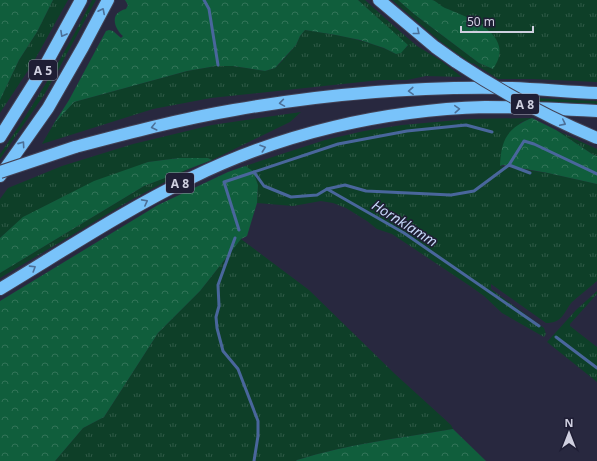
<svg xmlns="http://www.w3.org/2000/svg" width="597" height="461" font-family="'Noto Sans',sans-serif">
<defs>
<pattern id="grass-tufts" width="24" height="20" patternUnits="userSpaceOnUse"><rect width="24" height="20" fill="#0e3f28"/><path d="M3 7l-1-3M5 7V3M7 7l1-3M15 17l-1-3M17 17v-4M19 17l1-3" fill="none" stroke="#305a47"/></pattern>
<pattern id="forest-crowns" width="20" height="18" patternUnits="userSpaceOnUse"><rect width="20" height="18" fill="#105e3c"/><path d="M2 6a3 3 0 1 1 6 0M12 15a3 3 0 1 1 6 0" fill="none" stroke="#327458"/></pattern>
</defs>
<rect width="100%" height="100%" fill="#28283f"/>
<g fill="url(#grass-tufts)">
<path d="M53,0h15l-35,63 -33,50v-13l19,-40 18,-28z"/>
<path d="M92,0h4l-39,72 -13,23 -44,64v-5c35,-50 65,-101 92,-154z"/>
<path d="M358,0h7l30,27 22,19 23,14 22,17 -36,-1 -19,4h-27l-169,18 -58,11 -111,35 11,-19 21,-23 113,-31 29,-5h17l32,5 10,-3 7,-7 14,-16 4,-9 5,-6c31,5 63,9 91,24l12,-8z"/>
<path d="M392,0h6l16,14 65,49 14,6 -27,-52 -24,-10 -10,-7h165v82l-65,-3h-34l-25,-16 -1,1 -31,-22z"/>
<path d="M532,98l65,3v3l-59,-3z"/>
<path d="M301,112l-11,10 -78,38 -4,-2h-29l-31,4 -91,38 -33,17 -24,21v-39l8,-11 54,-22 71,-22 79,-19z"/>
<path d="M532,118l-12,5 -20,43 48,7 49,11v97c-8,7 -17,14 -25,21 -9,11 -9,21 -26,21l-55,-39v5l53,39 2,6 -2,3 -42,-24 -18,-17 -14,-10 -78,-52 -15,-5 -10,-8 -21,-13 -13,-5 -12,-2 -28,5 -36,-3 1,-18 -5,-13 -8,-6 80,-26 39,-9 38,-6 67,-6z"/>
<path d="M556,130l41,19v7l-5,-2z"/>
<path d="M195,166l-64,34 -131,78v-5l144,-87z"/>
<path d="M241,239l68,51 86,84 56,51 2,4c-52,9 -106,15 -156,31l-1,1h-241l28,-33 21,-11 54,-84 42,-42z"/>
<path d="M597,291v3l-27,30v2l27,21v35l-50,-40 29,-32z"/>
</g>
<g fill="url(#forest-crowns)">
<path d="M0,0h53l-16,32 -18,28 -19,40z"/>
<path d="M125,0h233l50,45 -7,8 -5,1 -12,-6 -24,-8 -24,-5 -31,-5 -5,6 -4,9 -21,23 -10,3 -32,-5h-17l-29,5 -113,31 -21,23 16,-25 37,-69 3,-1 4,1 8,7 2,-2c-9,-8 -14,-23 3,-27l2,-4z"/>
<path d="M398,0c8,0 27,0 34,0 5,1 8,6 13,8 25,10 72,27 48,61l-14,-6 -65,-49z"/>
<path d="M532,118l24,12 36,24 5,2v28l-49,-11 -45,-8 -3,1c1,-26 7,-38 32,-48z"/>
<path d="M179,158h29l4,2 -68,26 -144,87v-35l23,-21 71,-36 54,-19z"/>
<path d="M245,166l8,5 5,14 -1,18 -10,33 -6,3 -41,52 -42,42 -54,84 -21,11 -28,33h-55v-160l158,-96 70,-33z"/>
<path d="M453,429l33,32h-190l1,-1c50,-16 104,-22 156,-31z"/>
</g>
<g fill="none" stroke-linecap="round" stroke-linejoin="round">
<g stroke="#49669c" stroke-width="3">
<path d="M204,0l5,9 9,56"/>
<path d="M509,165l15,-24 10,3 63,30"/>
<path d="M254,172l10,14 27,11 26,-2 10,-6 77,44 135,93"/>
<path d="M327,189l18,-4 21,6 85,4 23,-4 35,-26 21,8"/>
<path d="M239,230l-15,-48 114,-38 69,-13 59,-6 26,7"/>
<path d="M235,238l-17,47 1,21 -3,11 1,11 6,23 15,18 20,52v15l-4,25"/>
<path d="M556,337l41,31"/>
</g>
<defs>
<g id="highway">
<path d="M379,0l56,47 21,15"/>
<path d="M0,137l46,-73 35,-64"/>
<path d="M75,147c53,-14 106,-28 159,-37 90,-16 188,-24 278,-22 28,1 57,4 85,5"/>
<path d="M0,176l48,-68 35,-61 25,-47"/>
<path d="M0,289c63,-38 125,-79 191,-111 91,-45 193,-68 294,-71 37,0 75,2 112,4"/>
</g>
</defs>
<use href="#highway" stroke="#434256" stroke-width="14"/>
<use href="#highway" stroke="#79c3fa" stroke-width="12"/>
<defs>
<g id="highway-bridge">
<path d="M456,62c45,30 91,55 141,76"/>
<path d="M0,172l75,-25"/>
</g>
</defs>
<use href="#highway-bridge" stroke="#434256" stroke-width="14" stroke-linecap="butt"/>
<use href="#highway-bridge" stroke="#79c3fa" stroke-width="12"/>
</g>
<defs><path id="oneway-chevron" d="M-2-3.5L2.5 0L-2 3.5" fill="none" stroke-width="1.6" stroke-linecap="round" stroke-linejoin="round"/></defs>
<g stroke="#4c7098">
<use href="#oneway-chevron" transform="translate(102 11) rotate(-63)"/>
<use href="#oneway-chevron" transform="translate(417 32) rotate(39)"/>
<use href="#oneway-chevron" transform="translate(63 34) rotate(119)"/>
<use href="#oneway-chevron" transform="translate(411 91) rotate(177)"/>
<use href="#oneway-chevron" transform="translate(282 103) rotate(171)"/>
<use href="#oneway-chevron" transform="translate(457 109) rotate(-4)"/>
<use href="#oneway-chevron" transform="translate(563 123) rotate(26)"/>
<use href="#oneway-chevron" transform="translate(154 127) rotate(166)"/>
<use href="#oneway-chevron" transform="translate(22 144) rotate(-55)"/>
<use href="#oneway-chevron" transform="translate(263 148) rotate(-19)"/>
<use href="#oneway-chevron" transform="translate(145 202) rotate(-28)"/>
<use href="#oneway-chevron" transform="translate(33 268) rotate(-32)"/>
</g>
<g text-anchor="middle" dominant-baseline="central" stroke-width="3" stroke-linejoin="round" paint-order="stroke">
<g fill="#1f1e35" stroke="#9b9bad" stroke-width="1">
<rect x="29" y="60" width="28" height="20" rx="3"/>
<rect x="511" y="94" width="28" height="20" rx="3"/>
<rect x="166" y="173" width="28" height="20" rx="3"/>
</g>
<g font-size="12" font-weight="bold" fill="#d0d0e0">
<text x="43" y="70">A 5</text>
<text x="525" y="104">A 8</text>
<text x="180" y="183">A 8</text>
</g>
<g font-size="14" font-style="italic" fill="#c6d9f9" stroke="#1f1e35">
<text transform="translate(405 223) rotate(32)">Hornklamm</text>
</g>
</g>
<g transform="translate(569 433)" stroke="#1f1e35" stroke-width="3" paint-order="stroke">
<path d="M0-3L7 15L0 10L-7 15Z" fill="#d0d0e0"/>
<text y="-6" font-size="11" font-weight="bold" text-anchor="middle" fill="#d0d0e0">N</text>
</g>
<path d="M461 26v6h72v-6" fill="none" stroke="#d0d0e0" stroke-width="2"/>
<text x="467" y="26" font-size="12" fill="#d0d0e0" stroke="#1f1e35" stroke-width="3" paint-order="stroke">50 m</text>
</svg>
